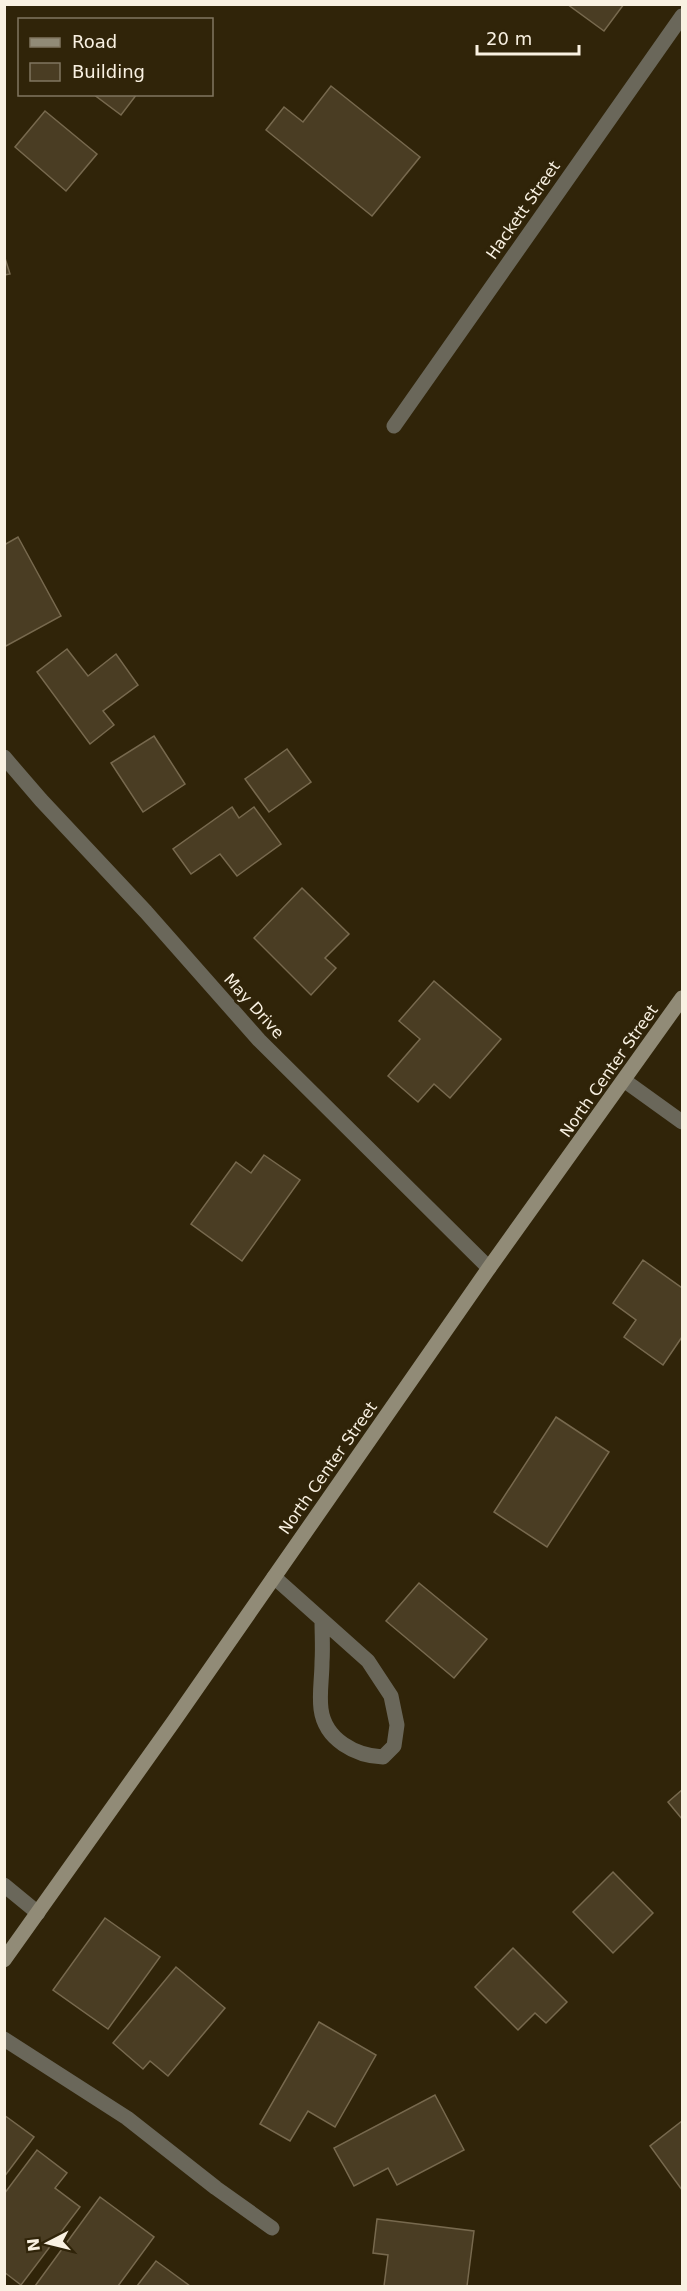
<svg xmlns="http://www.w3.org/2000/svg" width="687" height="2291" font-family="'DejaVu Sans',sans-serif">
<rect width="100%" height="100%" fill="#302409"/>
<g fill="#4a3d23" stroke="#77694e" stroke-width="1.5">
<path d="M567,4h57l-20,27z"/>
<path d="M331,86l89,71 -48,59 -106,-86 18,-23 19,15z"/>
<path d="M93,94h44l-16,21z"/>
<path d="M45,111l52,43 -31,37 -51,-44z"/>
<path d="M4,255l6,19 -6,1z"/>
<path d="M18,537l43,79 -55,30 -2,-3v-98z"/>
<path d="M67,649l21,27 28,-22 22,31 -35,26 11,14 -24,19 -53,-72z"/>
<path d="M154,736l31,48 -42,28 -32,-49z"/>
<path d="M287,749l24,33 -42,30 -24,-33z"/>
<path d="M232,807l7,11 15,-11 27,37 -44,32 -17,-22 -29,20 -18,-25z"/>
<path d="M302,888l47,46 -24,24 11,10 -25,27 -57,-57z"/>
<path d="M434,981l67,58 -51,59 -16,-14 -16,18 -30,-26 32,-37 -21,-18z"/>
<path d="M264,1155l36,25 -58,81 -51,-37 45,-62 15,11z"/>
<path d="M643,1260l39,28v49l-19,28 -39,-28 12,-17 -23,-17z"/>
<path d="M556,1417l53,35 -62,95 -53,-35z"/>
<path d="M419,1583l68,56 -33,39 -68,-57z"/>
<path d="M682,1790v29l-14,-17z"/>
<path d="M613,1872l40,41 -40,40 -40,-41z"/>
<path d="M105,1918l55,39 -52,72 -55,-39z"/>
<path d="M513,1948l54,54 -21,21 -11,-10 -17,17 -43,-43z"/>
<path d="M176,1967l49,41 -57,68 -18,-15 -7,8 -30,-26z"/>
<path d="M319,2022l57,33 -41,72 -27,-16 -18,30 -30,-17z"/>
<path d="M435,2095l29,55 -67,35 -9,-17 -34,18 -20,-38z"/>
<path d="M4,2115l30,22 -30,40z"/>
<path d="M682,2121v69l-32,-44z"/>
<path d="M37,2150l30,23 -12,15 25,19 -59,78 -17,-13v-78z"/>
<path d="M100,2197l54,40 -36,49h-83z"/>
<path d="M377,2219l97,12 -7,55h-83l4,-31 -15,-2z"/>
<path d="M156,2261l34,25h-53z"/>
</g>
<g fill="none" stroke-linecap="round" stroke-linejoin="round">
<g stroke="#6a675a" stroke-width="15">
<path d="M274,1577l94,84 23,35 6,29 -3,21 -11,11c-27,-1 -58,-17 -62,-48 -2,-15 1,-31 1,-47 1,-14 0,-28 0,-42"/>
<path d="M4,2039l123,79 89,70 56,40"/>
</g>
<g stroke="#6a675a" stroke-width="15">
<path d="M394,426l288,-410"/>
<path d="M4,757l37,43 105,112 113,128 230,228"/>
<path d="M625,1081l57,41"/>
<path d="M4,1885l34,28"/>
</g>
<path stroke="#918b77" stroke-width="15" d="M4,1960l170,-239 315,-453 193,-270"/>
</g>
<g text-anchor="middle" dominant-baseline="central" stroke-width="6" stroke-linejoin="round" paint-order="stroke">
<g font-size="16" fill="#f9f1e2" stroke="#302409">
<text transform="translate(523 210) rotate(-55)">Hackett Street</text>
<text transform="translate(254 1006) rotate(48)">May Drive</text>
<text transform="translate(609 1071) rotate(-55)">North Center Street</text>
<text transform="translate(328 1468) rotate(-55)">North Center Street</text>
</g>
</g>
<rect width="687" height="2291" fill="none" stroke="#f9f1e2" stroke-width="12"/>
<rect x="18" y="18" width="195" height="78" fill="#302409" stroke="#807660" stroke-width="1.5"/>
<rect x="30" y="38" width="30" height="9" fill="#918b77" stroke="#807660" stroke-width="1.5"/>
<text x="72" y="48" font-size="18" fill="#f9f1e2">Road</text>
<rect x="30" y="63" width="30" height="18" fill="#4a3d23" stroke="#807660" stroke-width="1.5"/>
<text x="72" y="78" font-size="18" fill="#f9f1e2">Building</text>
<g transform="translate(48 2243) rotate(263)" stroke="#302409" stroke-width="4.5" paint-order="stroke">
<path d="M0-4.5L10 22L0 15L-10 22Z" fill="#f9f1e2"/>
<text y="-9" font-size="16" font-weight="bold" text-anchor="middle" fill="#f9f1e2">N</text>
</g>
<path d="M477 45v9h102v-9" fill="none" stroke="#f9f1e2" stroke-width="3"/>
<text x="486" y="45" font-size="18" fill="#f9f1e2" stroke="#302409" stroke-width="4.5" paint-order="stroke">20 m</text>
</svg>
